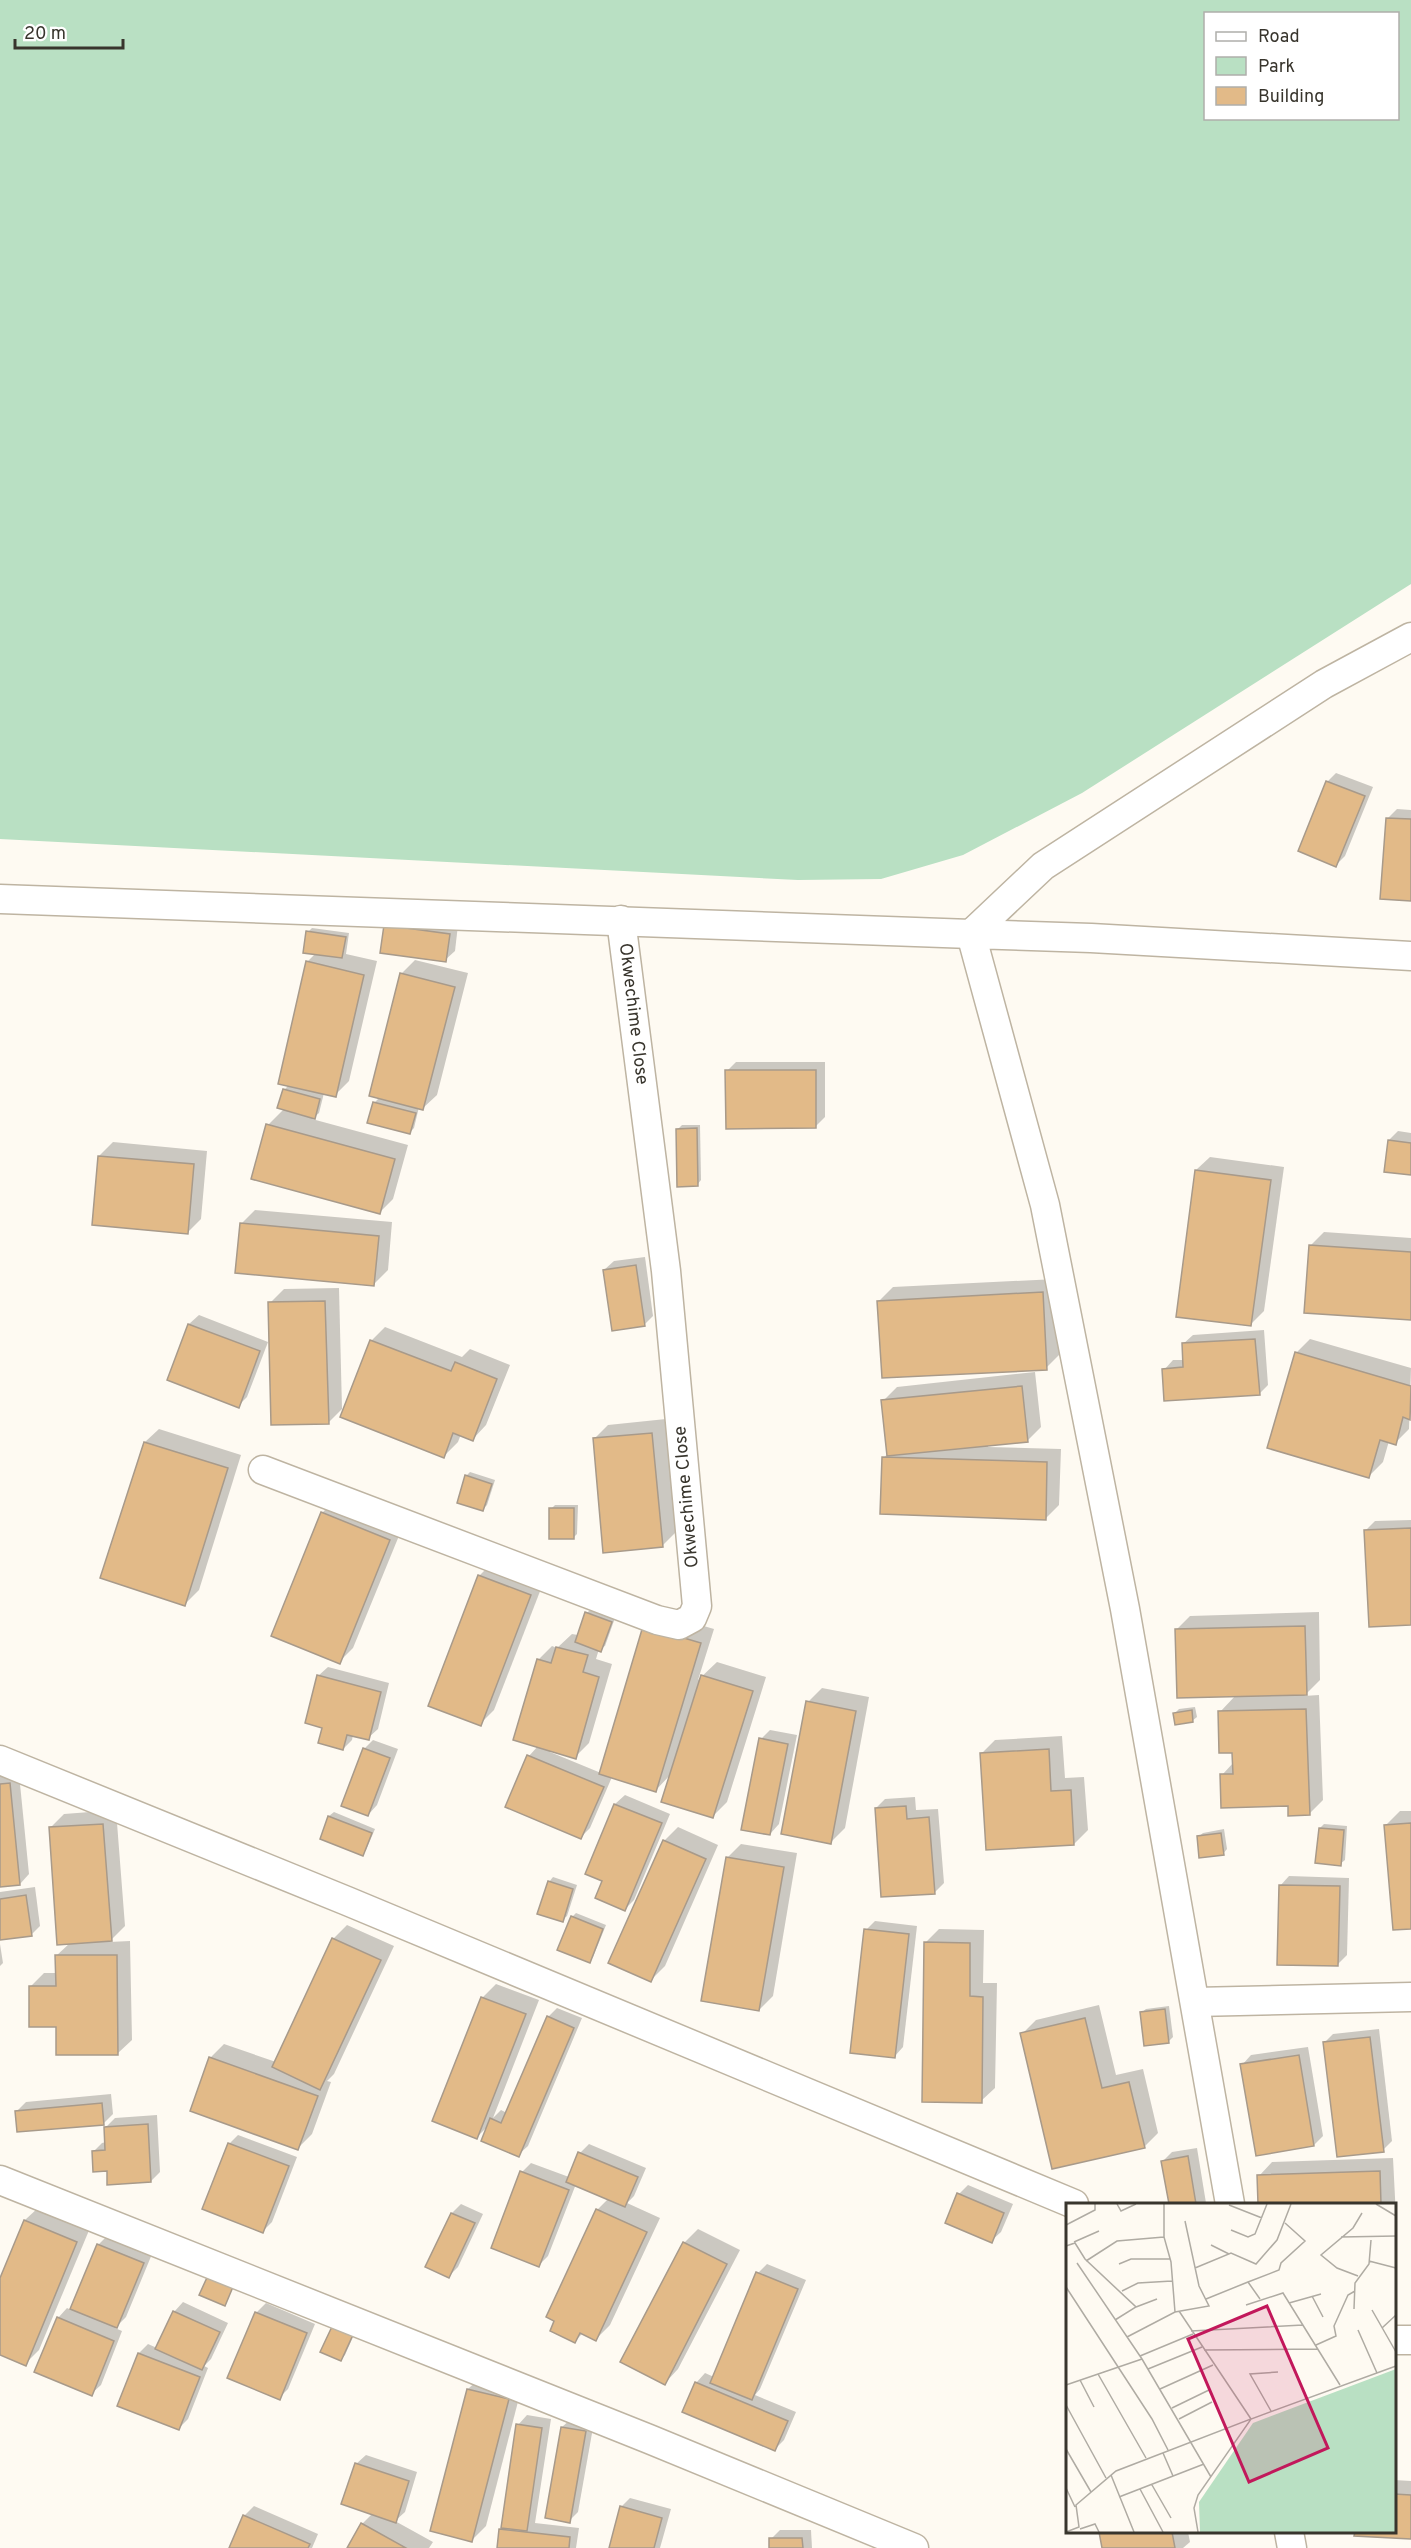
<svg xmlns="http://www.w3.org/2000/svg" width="1411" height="2548" font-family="Overpass,sans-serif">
<rect width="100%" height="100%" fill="#fefaf2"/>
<path fill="#b9e0c3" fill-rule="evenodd" d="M0,0h1411v584l-329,209 -119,62 -82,24 -83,1 -798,-41zM1206,14h192v104h-192z"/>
<g fill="#0003">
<path d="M1336,773l37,14 -28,69 -9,9 -9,-83z"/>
<path d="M1397,809l14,1v89l-23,-81z"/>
<path d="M386,925h72l-3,26 -10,9z"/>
<path d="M312,928l37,5 -3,21 31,7 -28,120 -14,14 -11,-2 -5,20 -7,6 96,26 -15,54 -13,13 -112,-87 16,-16v-19l5,-5 18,-123 9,-9 -8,-21z"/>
<path d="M415,960l53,13 -31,122 -14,13 -4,-1 -5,21 -5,5 -35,-30 6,-6 21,-123z"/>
<path d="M736,1062h89v55l-10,10 -88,-56z"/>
<path d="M682,1125h18l1,55 -4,5 -19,-56z"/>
<path d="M1398,1131l13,2v41l-22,-34z"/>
<path d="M113,1142l94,9 -6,68 -14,14 -88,-77z"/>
<path d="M1210,1157l74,10 -20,144 -14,14 -54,-155z"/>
<path d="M255,1210l137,12 -4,48 -14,14 -133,-60z"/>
<path d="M1324,1232l87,6v80l-101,-72z"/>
<path d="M645,1257l8,59 -9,9 -40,-55 10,-9z"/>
<path d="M1056,1279l4,75 -14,14 -167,-67 14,-14z"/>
<path d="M339,1288l3,121 -14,14 -58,-120 14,-14z"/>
<path d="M199,1315l69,27 -21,55 -9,9 -69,-27 20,-55z"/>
<path d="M385,1327l77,30 8,-8 40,16 -24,60 -13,14 -12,-5 -3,8 -14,14 -73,-115z"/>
<path d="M1264,1330l4,55 -9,9 -95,-24 9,-10h11l-1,-16 10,-9z"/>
<path d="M1310,1339l101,29 -2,61 -14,14 -6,-2 -6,21 -14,14 -73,-123z"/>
<path d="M1035,1372l6,55 -14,14 -39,4v2l73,2 -2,56 -14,14 -162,-61 6,-5 -6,-52 14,-14z"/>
<path d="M666,1419l10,113 -14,14 -68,-107 14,-14z"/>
<path d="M159,1429l82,26 -42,135 -14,14 -40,-162z"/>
<path d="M470,1472l25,8 -8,25 -4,4 -17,-33z"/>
<path d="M336,1499l67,27 -50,122 -14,14 -17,-149z"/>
<path d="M555,1505h23l-1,29 -4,4 -22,-29z"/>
<path d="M1411,1520v103l-45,-93 9,-9z"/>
<path d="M493,1562l51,19 -50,129 -14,14 -1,-148z"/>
<path d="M591,1609l24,9 -10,28 -6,3 -3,10 16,5 -23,79 -14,14 -24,-7 -1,2 51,21 58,-160 55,16 -16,51 19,-18 49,15 -39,125 -14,14 -42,-42 -15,16 -44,-13 -22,51 -9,9 -52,-81 9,-10v-86l14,-14 5,2 15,-14 6,1 9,-22z"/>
<path d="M1319,1612l1,68 -16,16 15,-1 4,105 -14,14 -87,-39 12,-13v-11l-14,-39 16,-17 -60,-65 14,-14z"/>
<path d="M328,1667l61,16 -11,46 -10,9 -15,-3 -1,5 -9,9 -19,-22 -6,-51z"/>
<path d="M822,1688l47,9 -24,131 -14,14 -23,-140z"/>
<path d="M1195,1707l2,10 -5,4 -17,-8 4,-4z"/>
<path d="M770,1730l27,5 -18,89 -9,10 -9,-95z"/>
<path d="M1062,1736l3,42 19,-1 4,53 -14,14 -92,-91 13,-13z"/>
<path d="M373,1740l25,9 -21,56 -9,10 -4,-66z"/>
<path d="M19,1774l10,100 -9,10 -20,1v-109z"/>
<path d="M625,1795l45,19 -36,86 -9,9 -21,-29 -17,-6 28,-70z"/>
<path d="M915,1797l1,13 22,-1 6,74 -10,10 -58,-85 9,-9z"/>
<path d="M116,1810l9,116 -16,16 21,-1 2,99 -14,13 -61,-28 -27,-38 14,-14h13l-1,-17 14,-13 -20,-115 14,-14z"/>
<path d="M1400,1811h11v116l-25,-102z"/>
<path d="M334,1812l41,17 -9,21 -4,4 -41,-16 8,-22z"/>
<path d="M1324,1824l23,2 -2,34 -5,4 -20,-36z"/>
<path d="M678,1827l40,18 -53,121 -14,14 13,-139z"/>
<path d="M1224,1829l3,20 -4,5 -25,-17 5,-4z"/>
<path d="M741,1844l56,9 -24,143 -14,14 -32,-152z"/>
<path d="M1289,1876l60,2 -2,77 -10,10 -57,-79z"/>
<path d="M553,1877l24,8 -10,31 -5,4 -13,-38z"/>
<path d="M35,1887l5,39 -9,9 -31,4v-47z"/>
<path d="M576,1913l30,12 -13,32 -4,4 -17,-44z"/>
<path d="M875,1921l42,5 -14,121 -9,10 -28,-127z"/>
<path d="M347,1925l47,21 -60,128 -7,7 4,1 -19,52 -14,14 -88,-90 14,-14 52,18 57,-123z"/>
<path d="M939,1929l45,1 -1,53h14l-2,105 -14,13 -56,-158z"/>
<path d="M0,1944l3,19 -3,3z"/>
<path d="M496,1984l43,16 -46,118 8,-8 6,3 41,-96 9,-9 25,10 -54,128 -10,9 -29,-30 -12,12 5,-139z"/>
<path d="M1099,2005l17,70 27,-6 15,64 -14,14 -122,-113 14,-14z"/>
<path d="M1169,2006l4,31 -5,5 -27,-29 5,-4z"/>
<path d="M1379,2029l13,112 -9,9 -59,-107 9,-9z"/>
<path d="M1308,2047l15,89 -9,9 -72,-80 9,-10z"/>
<path d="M111,2094l2,20 -9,9 -87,-12 9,-9z"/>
<path d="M157,2115l3,57 -9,9 -43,-11 -15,-18 9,-9 4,-1v-15l9,-9z"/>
<path d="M238,2135l59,22 -25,65 -9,9 -34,-87z"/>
<path d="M589,2144l57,24 -12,28 -7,7 33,15 -50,107 -14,14 -13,-6 -8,8 22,-131 12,-12 -33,-14 -28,72 -9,9 -17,-93 9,-9 38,14 11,-24z"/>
<path d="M1197,2148l9,55 -36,1 -7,-43 9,-9z"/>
<path d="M1393,2158l3,59 -2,2v-15h-134l-1,-28 13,-14z"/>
<path d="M968,2185l45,19 -12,28 -10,9 -32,-47z"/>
<path d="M461,2204l22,10 -25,53 -9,9 -22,-10 25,-53z"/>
<path d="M39,2207l51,21 -51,122 -14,14 -25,-11v-71l25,-62z"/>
<path d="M698,2229l42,21 -62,119 -13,14 19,-140z"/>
<path d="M107,2236l45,18 -26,63 -11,11 7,3 -21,54 -10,9 -33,-76 9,-10 4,2 27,-65z"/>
<path d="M767,2264l39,16 -46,109 -5,6 41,17 -12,28 -9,9 -79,-66 9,-10 9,4 44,-104z"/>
<path d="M183,2302l45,21 -17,36 -7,7 4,2 -20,51 -9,9 -60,-23 20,-52 9,-9 9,4 17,-36z"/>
<path d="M266,2303l49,21 -27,65 -9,9 -23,-85z"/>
<path d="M360,2321l-15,34 -4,4 -19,-8z"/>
<path d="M482,2376l40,10 -36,140 -14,14 -4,-151z"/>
<path d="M527,2415l24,4 -16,104 44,5 -3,20h-78l20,-123z"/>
<path d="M572,2418l22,4 -16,90 -9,9 -7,-94z"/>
<path d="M366,2455l51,17 -12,40 -10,9 38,21 -4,6h-80l13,-24 11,-11 -17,-49z"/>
<path d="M1394,2480l17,1v56l-55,-2v-3h38z"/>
<path d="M630,2498l41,11 -11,39h-50l11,-41z"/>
<path d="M254,2506l64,28 -6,14h-82l15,-33z"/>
<path d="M780,2530h31l1,18h-41v-9z"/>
<path d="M1101,2532h87l2,10 -7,6h-79z"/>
</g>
<g fill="#e2ba88" stroke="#a89a8a" stroke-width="1.5">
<path d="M1326,781l39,15 -29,71 -38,-16z"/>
<path d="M1386,818l25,1v82l-31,-2z"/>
<path d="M384,925l66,9 -4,28 -66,-9z"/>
<path d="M306,931l40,6 -4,21 -39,-5z"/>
<path d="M306,961l58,14 -28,122 -58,-13z"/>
<path d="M400,973l55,14 -32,123 -54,-14z"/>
<path d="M725,1070h91v58l-90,1z"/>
<path d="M283,1089l37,10 -5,20 -38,-11z"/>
<path d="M373,1102l43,11 -6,21 -43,-11z"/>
<path d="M266,1124l129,35 -15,55 -129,-35z"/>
<path d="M697,1128l1,58 -21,1 -1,-58z"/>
<path d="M1388,1140l23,3v32l-27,-3z"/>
<path d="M98,1156l96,8 -6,70 -96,-9z"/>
<path d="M1195,1170l76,10 -20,146 -75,-9z"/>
<path d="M240,1223l139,13 -5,50 -139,-13z"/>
<path d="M1309,1245l102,7v68l-107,-7z"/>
<path d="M636,1265l9,61 -33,5 -9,-61z"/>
<path d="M1043,1292l4,78 -165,8 -5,-77z"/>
<path d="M325,1301l4,123 -58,1 -3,-123z"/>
<path d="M188,1324l72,27 -21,57 -72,-28z"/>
<path d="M1255,1339l5,56 -96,6 -2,-32 21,-2 -1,-24z"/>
<path d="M370,1340l81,31 4,-9 42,17 -24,62 -20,-8 -9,25 -104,-41z"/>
<path d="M1295,1352l116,34 -1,34 -7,-3 -7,28 -16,-5 -11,38 -102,-30z"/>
<path d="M1022,1386l6,56 -141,14 -6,-56z"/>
<path d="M652,1433l11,114 -60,6 -10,-115z"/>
<path d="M144,1442l84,26 -43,138 -85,-28z"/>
<path d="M882,1457l165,5 -1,58 -166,-6z"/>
<path d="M465,1475l27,9 -9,27 -26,-8z"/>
<rect x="549" y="1508" width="25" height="31"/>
<path d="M321,1512l69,28 -50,124 -69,-28z"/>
<path d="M1411,1528v97l-42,2 -5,-97z"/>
<path d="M478,1575l53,20 -50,131 -53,-20z"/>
<path d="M585,1612l27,10 -11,30 -26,-10z"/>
<path d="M643,1626l58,17 -45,149 -57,-18z"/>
<path d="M1305,1626l2,69 -130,3 -2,-69z"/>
<path d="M556,1647l32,8 -5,17 16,5 -23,82 -63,-19 24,-81 14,4z"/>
<path d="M317,1675l64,17 -12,48 -22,-5 -4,15 -25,-7 4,-15 -17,-5z"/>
<path d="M701,1675l52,16 -40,127 -52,-16z"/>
<path d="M806,1701l50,10 -25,133 -50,-10z"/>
<path d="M1306,1709l4,106 -22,1v-10l-67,2 -1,-34h13l-1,-21h-13l-1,-42z"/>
<path d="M1192,1710l1,12 -18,3 -2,-12z"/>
<path d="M759,1738l29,6 -18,91 -29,-5z"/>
<path d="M363,1748l27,10 -22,58 -27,-10z"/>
<path d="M1049,1749l2,42 20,-1 3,55 -88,5 -6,-97z"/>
<path d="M527,1755l77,32 -23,52 -76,-32z"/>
<path d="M10,1783l10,102 -20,2v-103z"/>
<path d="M614,1804l48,19 -37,88 -30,-13 7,-17 -17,-7z"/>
<path d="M906,1806l1,13 22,-2 6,77 -54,3 -6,-89z"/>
<path d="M328,1816l44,17 -9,23 -43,-17z"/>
<path d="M1411,1823v106l-18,1 -9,-105z"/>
<path d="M103,1824l9,117 -55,4 -8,-118z"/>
<path d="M1319,1828l25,2 -3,36 -26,-3z"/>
<path d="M1221,1833l3,22 -25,3 -2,-22z"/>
<path d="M663,1840l43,19 -55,123 -43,-19z"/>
<path d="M726,1857l58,10 -25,144 -58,-10z"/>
<path d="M548,1881l25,8 -10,33 -26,-8z"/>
<path d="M1279,1885l61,1 -2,80 -61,-1z"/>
<path d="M26,1895l6,41 -32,4v-41z"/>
<path d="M571,1916l32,13 -13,34 -33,-13z"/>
<path d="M864,1929l45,5 -14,124 -45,-5z"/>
<path d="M332,1938l49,22 -61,130 -48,-23z"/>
<path d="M924,1942l46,1v53l13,1 -1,106 -60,-1z"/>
<path d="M55,1955h62l1,100h-62v-28h-27v-41h27z"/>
<path d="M481,1997l45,17 -49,125 -45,-18z"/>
<path d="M1165,2009l4,34 -25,3 -4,-34z"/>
<path d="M547,2016l27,12 -55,129 -38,-16 9,-23 11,5z"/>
<path d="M1085,2018l17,70 27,-6 16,66 -93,21 -32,-136z"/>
<path d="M1370,2037l14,115 -47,5 -14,-115z"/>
<path d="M1299,2055l15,91 -58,10 -16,-92z"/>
<path d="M209,2057l109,39 -20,54 -108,-39z"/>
<path d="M102,2103l2,22 -87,7 -2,-21z"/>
<path d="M148,2124l3,58 -44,3v-14l-14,1 -1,-21 13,-1 -1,-23z"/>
<path d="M228,2143l61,23 -26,67 -61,-24z"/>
<path d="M578,2152l60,25 -13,30 -59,-25z"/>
<path d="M1188,2156l8,48h-27l-8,-43z"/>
<path d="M520,2171l49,19 -30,77 -48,-19z"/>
<path d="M1380,2171l1,33h-123l-1,-29z"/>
<path d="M957,2193l47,20 -12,30 -47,-20z"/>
<path d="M596,2209l51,23 -51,109 -16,-8 -5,10 -25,-12 4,-10 -8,-4z"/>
<path d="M451,2213l24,10 -26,55 -24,-11z"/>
<path d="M24,2220l53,22 -51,124 -26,-11v-77z"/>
<path d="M683,2242l44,22 -62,121 -45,-23z"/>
<path d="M97,2244l47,19 -27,65 -47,-19z"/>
<path d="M210,2271l25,11 -10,24 -26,-11z"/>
<path d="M756,2272l42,17 -46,111 -42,-17z"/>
<path d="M173,2311l47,21 -18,38 -47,-21z"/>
<path d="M255,2312l52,21 -27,67 -53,-22z"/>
<path d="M337,2316l20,10 -16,35 -21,-9z"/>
<path d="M57,2317l57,24 -22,55 -58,-24z"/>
<path d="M138,2353l62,24 -21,53 -62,-24z"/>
<path d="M695,2382l93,39 -13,30 -93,-39z"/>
<path d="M467,2389l42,10 -37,143 -42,-11z"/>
<path d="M516,2424l26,4 -15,103 -26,-3z"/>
<path d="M561,2427l25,4 -16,92 -25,-5z"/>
<path d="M355,2463l54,18 -13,42 -55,-19z"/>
<path d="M1394,2494l17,1v44l-57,-3 1,-4h39z"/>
<path d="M620,2506l42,12 -8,30h-45z"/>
<path d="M243,2515l67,29 -2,4h-79z"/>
<path d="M361,2523l45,25h-59z"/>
<path d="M499,2529l71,8 -1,11h-72z"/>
<path d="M1099,2532h73l3,16h-73z"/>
<path d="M769,2538h33l1,10h-34z"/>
</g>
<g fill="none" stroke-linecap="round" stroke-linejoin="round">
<defs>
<g id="street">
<path d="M0,899l971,35 72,-68 281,-182 87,-47"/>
<path d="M263,1470l394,150 22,5 13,-7 5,-12 -31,-335 -45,-351"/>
<path d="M0,1760l347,141 727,303"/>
<path d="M1195,2002l216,-5"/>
<path d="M0,2180l649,259 265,109"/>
<path d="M1230,2204l-105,-595 -80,-404 -74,-271 120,4 320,18"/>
<path d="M1394,2340h17"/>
<path d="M1289,2532l3,16"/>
</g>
</defs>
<use href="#street" stroke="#beb4a2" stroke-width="31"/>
<use href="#street" stroke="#fff" stroke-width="28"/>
</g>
<g text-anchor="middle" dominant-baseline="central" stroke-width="4.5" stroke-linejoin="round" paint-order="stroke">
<g font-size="18" fill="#38352d" stroke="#fff">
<text transform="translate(633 1014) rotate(83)">Okwechime Close</text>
<text transform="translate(687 1497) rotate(-95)">Okwechime Close</text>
</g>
</g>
<g transform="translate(1066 2203)">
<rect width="330" height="330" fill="#fefaf2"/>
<path d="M330,166v163h-196l-1,-30 54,-79z" fill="#b9e0c3"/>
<path fill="none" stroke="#afaba3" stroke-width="1.5" d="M51,1l4,7 15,-7M98,1v33l7,25 4,50M310,1l20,12M163,2l33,13M0,22l29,-15v-6M165,27l17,7 7,-3 12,-30M275,34l55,-1M8,39l25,-11M145,42l18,9M0,43l9,-3 10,16 51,48 -21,13M20,58l31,-20 47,-4M303,58l27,7M11,60l65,96 69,118M53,61l12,-5h39M129,65l36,-15 25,11 21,-24 14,-36M292,73l-21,-8 -16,-13 32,-27 9,-15M182,79l31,-12 2,-7 24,-22 -20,-18M0,84l86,132 16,31M56,88l16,-8 34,-2M246,93l11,21M140,96l42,-17 12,17M223,100l32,-9M180,102l37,-12 57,92M70,104l21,-8M288,106l1,-26 14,-19 2,-24M306,107l24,42M316,125l14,-13M292,127l19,43M125,128l112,-6M61,134l48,-25 34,-6 -10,-20 -14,-65M250,142l20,-9 -2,-10 14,-31 7,-4M138,147l114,-1M74,153l53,-22M82,166l54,-22M32,171l48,84M14,177l14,27M0,182l76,-26M94,186l53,-24M0,202l40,73M106,205l37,-18M205,208l-21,-37 28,-2M113,216l33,-17M0,246l25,43M97,250l10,23M45,272l23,57M86,282l19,33M0,285l9,19M74,286l23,43M53,294l85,-33M14,326l15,-5 4,8M0,329l13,-5 -3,-22 40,-34 135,-52 -72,-108M132,329l-4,-24 4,-13 53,-76 145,-53"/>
<path fill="#c2185b" fill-opacity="0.15" stroke="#c2185b" stroke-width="3" d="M201,103l61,142 -79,34 -61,-143z"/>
<rect width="330" height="330" fill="none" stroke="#38352d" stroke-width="3"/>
</g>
<rect x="1204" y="12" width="195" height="108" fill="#ffffff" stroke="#afaeab" stroke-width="1.5"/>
<rect x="1216" y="32" width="30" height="9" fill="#ffffff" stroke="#afaeab" stroke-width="1.5"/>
<text x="1258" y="42" font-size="18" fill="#38352d">Road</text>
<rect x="1216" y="57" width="30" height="18" fill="#b9e0c3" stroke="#afaeab" stroke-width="1.5"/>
<text x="1258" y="72" font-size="18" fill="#38352d">Park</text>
<rect x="1216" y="87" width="30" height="18" fill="#e2ba88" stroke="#afaeab" stroke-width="1.5"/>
<text x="1258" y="102" font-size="18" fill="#38352d">Building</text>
<path d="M15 39v9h108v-9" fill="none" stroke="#38352d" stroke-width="3"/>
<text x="24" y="39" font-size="18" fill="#38352d" stroke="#ffffff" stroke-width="4.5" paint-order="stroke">20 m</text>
</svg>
